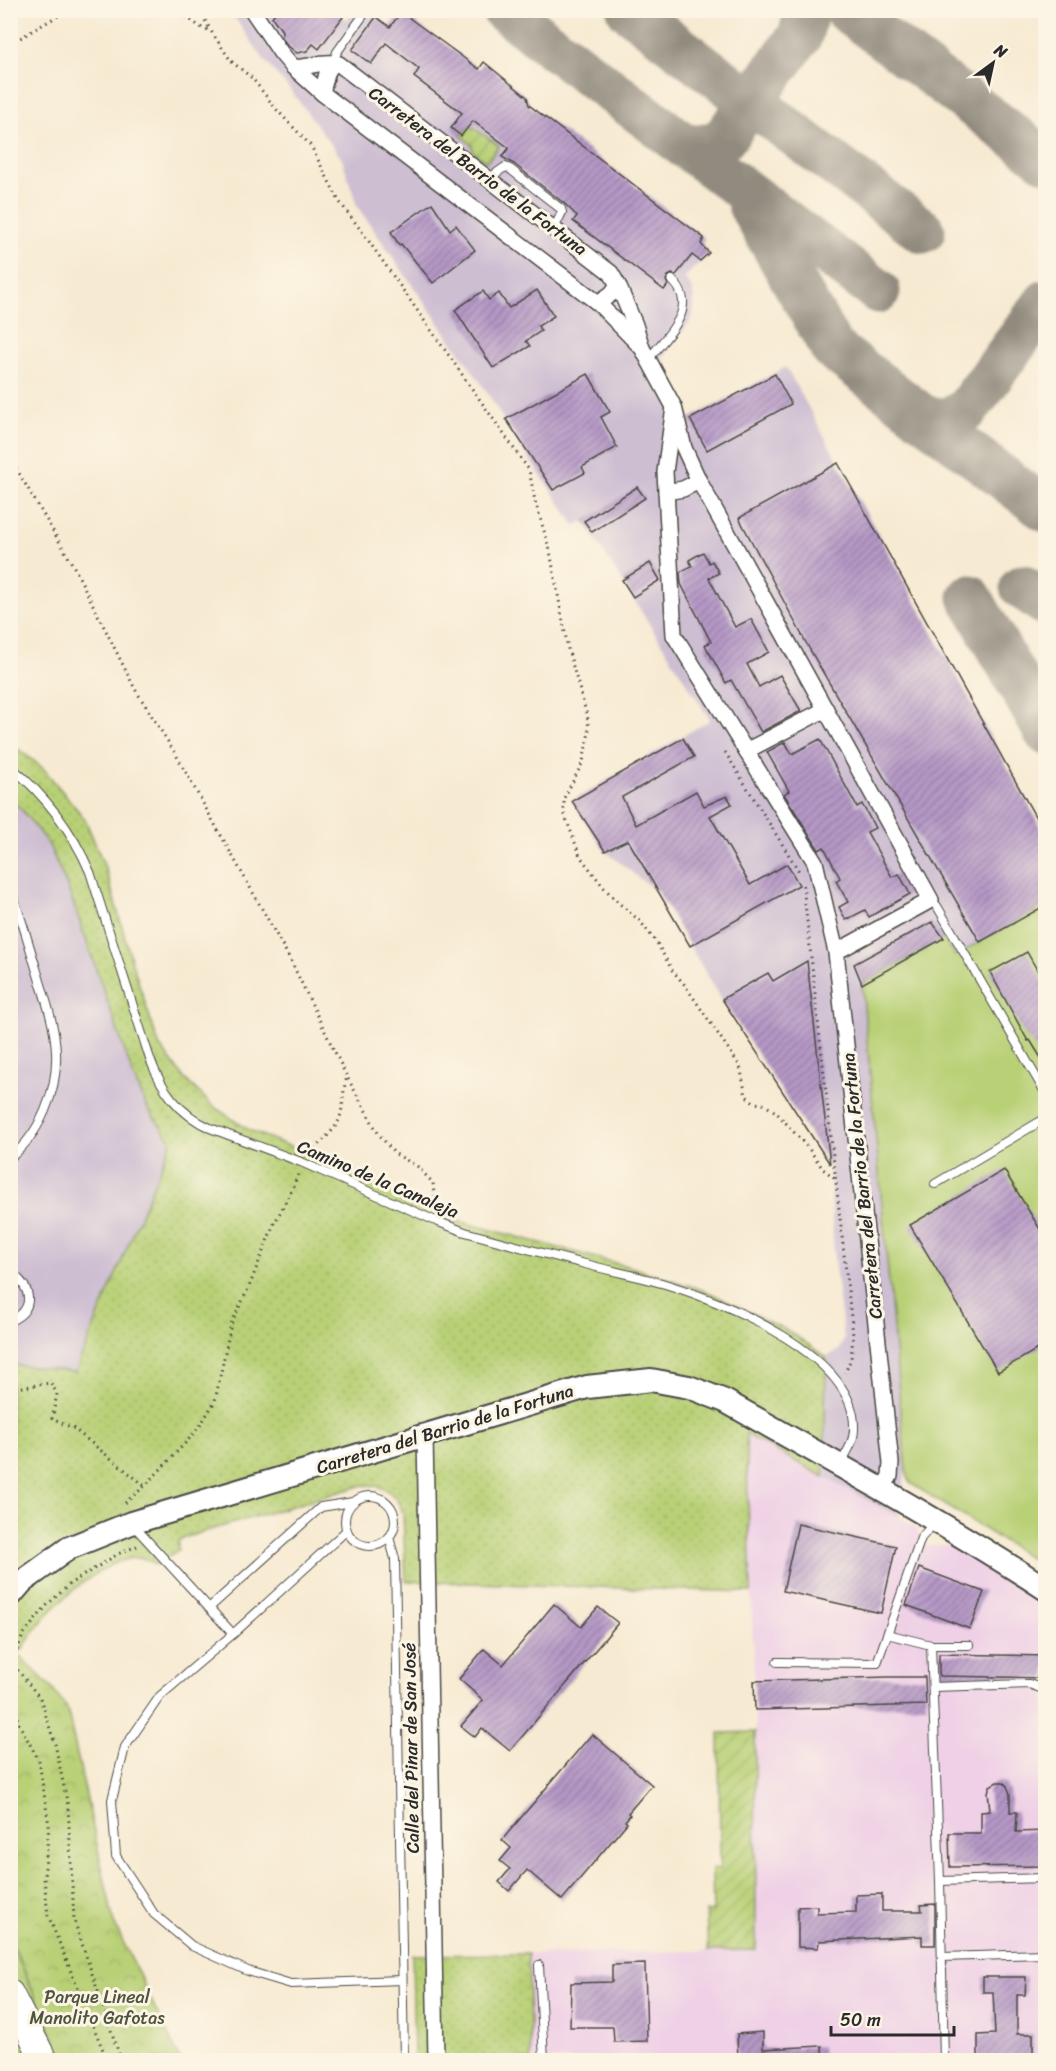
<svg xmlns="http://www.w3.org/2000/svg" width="1056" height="2071" font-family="Sriracha,sans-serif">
<defs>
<pattern id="grass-dots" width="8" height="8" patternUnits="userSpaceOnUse" patternTransform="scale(1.5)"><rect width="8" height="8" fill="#b8d076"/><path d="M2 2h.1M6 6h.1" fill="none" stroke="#9eb366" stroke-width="1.8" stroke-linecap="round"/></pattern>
<pattern id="park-crowns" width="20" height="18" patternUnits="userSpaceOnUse" patternTransform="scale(1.5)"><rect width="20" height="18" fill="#b8d076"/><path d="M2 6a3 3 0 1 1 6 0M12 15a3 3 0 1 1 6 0" fill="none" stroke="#9eb366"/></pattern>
<pattern id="garden-furrows" width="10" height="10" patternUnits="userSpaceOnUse" patternTransform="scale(1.5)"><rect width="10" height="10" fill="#b8d076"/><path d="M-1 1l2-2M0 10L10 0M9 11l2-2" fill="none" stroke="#9eb366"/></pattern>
<pattern id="building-hatch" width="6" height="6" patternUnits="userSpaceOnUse" patternTransform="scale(1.5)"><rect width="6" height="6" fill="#b598c6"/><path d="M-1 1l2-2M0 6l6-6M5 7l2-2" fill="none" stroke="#937ca1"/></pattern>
</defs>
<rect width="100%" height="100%" fill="#fcf5e5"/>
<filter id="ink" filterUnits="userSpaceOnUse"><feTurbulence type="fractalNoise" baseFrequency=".0167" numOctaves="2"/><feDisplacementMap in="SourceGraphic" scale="12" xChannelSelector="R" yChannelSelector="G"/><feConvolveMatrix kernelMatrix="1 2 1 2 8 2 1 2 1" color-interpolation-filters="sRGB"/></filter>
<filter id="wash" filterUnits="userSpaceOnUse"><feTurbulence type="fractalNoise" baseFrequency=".008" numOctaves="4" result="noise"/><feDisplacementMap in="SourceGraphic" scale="24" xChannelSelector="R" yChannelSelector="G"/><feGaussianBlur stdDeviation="1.35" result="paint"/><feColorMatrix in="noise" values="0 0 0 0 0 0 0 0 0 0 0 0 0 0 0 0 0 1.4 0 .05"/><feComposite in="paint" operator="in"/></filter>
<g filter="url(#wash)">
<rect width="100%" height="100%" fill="#f7ead2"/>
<path fill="#efd0e6" d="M746,1433l170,94 9,19 25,-1 95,61v454h-514l-3,-106 228,-4 -1,-240z"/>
<g fill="#cdbed2">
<path d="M230,11h104l13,9 8,-9h16l5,6 13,9 12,-14 303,226 -2,6 7,9 -25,25 8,10 2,11 -1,15 -4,9 -27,35 28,60 96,-51 259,469 -139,634 -8,47 -74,-40 2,-120 13,-7 5,-12 -10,-79 -4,-93 -111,-171 -61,-102 -53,-42 -33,-50 138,-81 -126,-199 -9,4 -53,-76 -41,-66 -124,-177 -15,-47 -49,-66 -28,-32z"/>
<path d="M10,800l12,10 27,35 20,46 79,218 22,30v6l-95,227 -64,-8z"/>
</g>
<g fill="url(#grass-dots)" stroke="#727e50" stroke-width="1.5">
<path d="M10,743l33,25 42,51 21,51 27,96 26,79 25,33 30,29 35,23 100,40 109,51 176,47 72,23 84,41 36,25 -2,120 -78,-43 5,158 -345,-11 -3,-68c-6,-19 -20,-29 -40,-28l-180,53 -5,3v9l-22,15c-28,-26 -87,27 -107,48 -11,11 -19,25 -28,38l-10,-7v-280l64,8 95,-227v-6l-22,-30 -14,-31 -65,-187 -20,-46 -27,-35 -11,-10z"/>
<path d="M10,1940l51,117 -7,3h-43z"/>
<path d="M528,1954l3,106h-117l-2,-105z"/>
</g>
<path fill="url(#park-crowns)" stroke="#727e50" stroke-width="1.5" d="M11,1647l38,38 18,23 47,215 66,137h-117l-52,-120z"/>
<g fill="url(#garden-furrows)" stroke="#727e50" stroke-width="1.5">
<path d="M470,125l29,21 -12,16 -14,-10 -1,-7 -11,-9z"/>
<path d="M755,1732l1,218 -48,1 -2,-39 7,-1 -1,-42h8l-1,-136z"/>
</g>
<path fill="#b8d076" stroke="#727e50" stroke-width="1.5" d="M1045,905v662l-135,-84 -4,-13 -44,-486 82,-46 11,18z"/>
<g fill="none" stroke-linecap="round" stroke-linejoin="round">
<g stroke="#918a7e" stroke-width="45">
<path d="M504,10l374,281"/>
<path d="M629,10l294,221"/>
<path d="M846,10l200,150"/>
<path d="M684,146c16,2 27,1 41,-9l75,-101 7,-26"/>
<path d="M750,205l82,143 214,162"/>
<path d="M922,417c19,5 30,4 45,-8l79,-107"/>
<path d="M1022,587l24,17"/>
<path d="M970,597l76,135"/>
</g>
</g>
<g id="blocks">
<g fill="url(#building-hatch)">
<path d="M277,10h57l9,7 -24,32 -6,-5 -6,7 -10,2 -9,-7 -6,-8v-7l-10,-14z"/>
<path d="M401,12l78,57 5,-7 43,35 2,8 175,133 -3,6 8,9 -9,8 -8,-6 -16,20 -4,-1 -4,2 -2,4 2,5 -4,5 -91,-69 4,-5 -12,-12 -51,-40 -12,-7 7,-9 -36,-27 -12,15 -10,-8 11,-15 -48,-36 5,-8 -33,-26 -15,21 -19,-14 24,-33 14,10z"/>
<path d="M432,203l18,27 6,-5 19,25 -42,33 -32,-39 -2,1 -8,-13z"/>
<path d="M537,290l17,26 -16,10 3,5 -15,10 4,5 -37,22 -38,-58 28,-19 6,9 10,-7 10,15z"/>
<path d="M588,374l22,38 -9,5 16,30 -35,20 3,6 -32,17 -47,-71z"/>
<path d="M775,374l16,30 -84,46 -17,-31z"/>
<path d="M838,463l208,373v69l-66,37 -170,-292 -71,-132z"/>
<path d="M637,487l8,11 -53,34 -8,-11z"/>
<path d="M703,552l6,11 3,-2 7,12 -10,5 26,49 16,-8 18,33 -22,12 12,23 21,-12 21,36 -40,21 -30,-52 -5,3 -21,-38 6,-3 -30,-58 -1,-12 12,-6 -3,-6z"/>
<path d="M650,563l10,17 -27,17 -11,-17z"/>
<path d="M683,738l11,19 -72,40 14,28 60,-34 8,15 23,-10 5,8 -22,12 40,69 37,-21 12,21 -109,61 -62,-106 -23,11 -33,-50z"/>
<path d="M820,739l37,68 5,-3 13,24 -8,4 25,45 7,-3 11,20 -41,23 -4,-7 -19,10 -7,-13 9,-5 -12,-21 4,-3 -16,-31 -5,3 -35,-56 5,-3 -22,-39 18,-10 7,12z"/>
<path d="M932,922l12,16 -82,46 -8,-20z"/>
<path d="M1027,952l19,34v80l-16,-26 -2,1 -38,-69z"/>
<path d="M807,961l23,203 -108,-165 46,-26 5,8z"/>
<path d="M1004,1170l42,69v105l-48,28 -88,-147z"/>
<path d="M798,1524l98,22 -15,67 -98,-22z"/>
<path d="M919,1568l65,24 -14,37 -64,-24z"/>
<path d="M554,1604l27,23 17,-20 20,16 -108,128 -28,-23 -7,9 -14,-11 22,-26 -24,-21 25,-30 19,16z"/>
<path d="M939,1654l107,2v22l-107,-2z"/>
<path d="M887,1677h38l1,28 -171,5 -1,-29z"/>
<path d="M592,1734l60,51 -24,28 2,2 -5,6 2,2 -65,77 -35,-30 -18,21 -10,-9 11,-13 -10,-8 11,-13 -9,-8z"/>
<path d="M997,1782h6l4,4 3,8v18h7l-1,20 30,-1v35l-96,1 -1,-34h32v-21l9,-1 -2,-19 2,-6z"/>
<path d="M882,1894v17h40l-1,-6 14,-1v41h-13v-9l-103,5 -1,7 -20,-1v-40l19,-1v7l39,-1v-17z"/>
<path d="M645,1964l2,77 -33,1 -1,-15h-43l1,-44 41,-1v-17z"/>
<path d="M983,1977h43l-1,18h-8v39h16v26h-55v-25l17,-1 -2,-42h-10z"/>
<path d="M763,2032v17l59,-3 1,15h-85l-1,-27z"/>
</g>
</g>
</g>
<g filter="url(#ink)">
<use href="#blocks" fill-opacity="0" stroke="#4a4844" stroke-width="1.5"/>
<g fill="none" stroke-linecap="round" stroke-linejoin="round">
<defs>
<g id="service">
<path d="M333,63l4,-11 30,-42"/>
<path d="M490,180l5,-6 10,-7 5,2 51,40 1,3 -8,17"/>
<path d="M649,359c17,-24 52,-51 23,-79"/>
<path d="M10,766c36,30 62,64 80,106l60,187c12,31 28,54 60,69l91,34 135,59 29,11c40,11 80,22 120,32 26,7 54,12 80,20 58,18 192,71 189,145 0,12 -7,23 -13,34"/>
<path d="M10,889c11,26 18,53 26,79 8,27 19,56 20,84 2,39 -16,82 -46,106"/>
<path d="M931,900l6,6 109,188"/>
<path d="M935,1184l111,-66"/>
<path d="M10,1272c21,14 27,37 0,49"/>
<circle cx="370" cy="1521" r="25"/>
<path d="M134,1526l99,108 -73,62 -35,51 -13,53 4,56 38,58 38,32 56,25 43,13 111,-4"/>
<path d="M389,1537l6,22 9,501"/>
<path d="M209,1608l112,-101 32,-5"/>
<path d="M233,1634l114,-104"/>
<path d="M887,1634l44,11h38"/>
<path d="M931,1645l9,236 4,179"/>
<path d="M777,1662l100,1 44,-125 14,-16"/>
<path d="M933,1687l96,-3 14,5 3,4"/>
<path d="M940,1881l106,-3"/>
<path d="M942,1957l104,-3"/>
<path d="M539,1965l5,95"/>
</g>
<g id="minor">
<path d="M252,10l29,43 12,14 29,26 276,210 13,-9 7,-9 -7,-12 -272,-209 -6,-1 -6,10 -5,20"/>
<path d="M293,67c14,2 26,-6 40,-4"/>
<path d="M618,285l17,40 7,23 32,59 10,41 15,33 232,419 -95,52"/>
<path d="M598,303l42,43"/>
<path d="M674,407l-9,65 9,163 141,227 21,90 55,511 -1,13 -8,14"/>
<path d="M666,492l17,-3 16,-8"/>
<path d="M746,751l80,-42"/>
<path d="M425,1435l11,625"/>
</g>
<path id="primary" d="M10,1596l12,-14 47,-34 62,-25 456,-136 64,-7 38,7 36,14c108,61 217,120 321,188"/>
<path id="motorway" d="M10,1993l34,67"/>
</defs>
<use href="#service" stroke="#4a4844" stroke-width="10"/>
<use href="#minor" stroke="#4a4844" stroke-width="18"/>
<use href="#primary" stroke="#4a4844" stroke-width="26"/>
<use href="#motorway" stroke="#4a4844" stroke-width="28"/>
<g stroke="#4a4844" stroke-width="3" stroke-dasharray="1.5 4.5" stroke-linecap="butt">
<path d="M176,10l26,18 9,3 20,30 21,17 24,31 35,37 28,55 24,32 166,237 6,31 15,50 18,98 20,70 1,13 -6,30 -19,36v15l16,43 25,33 16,16 19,16 17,22 15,27 12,14 56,82 6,30 9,7 8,1 13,8 33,37 14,20 13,10"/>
<path d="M199,10l11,19"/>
<path d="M10,44l51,-30 10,-4"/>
<path d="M10,458l63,107 62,124 40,64 115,206 57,118"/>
<path d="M725,752l75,121"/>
<path d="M803,885l50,450 -2,24 -6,14"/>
<path d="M310,1153c9,-10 23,-20 29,-33 5,-13 3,-29 8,-43l31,56 16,20 24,14 15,16 1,12 5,14"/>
<path d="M10,1389l41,-6 6,11 -5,25 21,9 72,58"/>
<path d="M125,1503l20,-17 45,-48 10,-12 15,-25 16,-77 18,-37 24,-61 19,-36 6,-16"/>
<path d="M12,1664l-1,24 7,34 21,39 10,65 -5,52 4,37 59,145"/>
<path d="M121,2060l-47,-140 -6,-114 -13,-62 -15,-46 -28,-35 11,-28 25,-31 23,-21 47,-29 19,-8"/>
</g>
<use href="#service" stroke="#fff" stroke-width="8"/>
<use href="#minor" stroke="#fff" stroke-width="15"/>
<use href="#primary" stroke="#fff" stroke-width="22"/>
<use href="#motorway" stroke="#fff" stroke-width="26"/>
</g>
</g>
<g text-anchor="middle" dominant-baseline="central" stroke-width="6" stroke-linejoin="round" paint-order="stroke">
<g font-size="18" fill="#2b2b2b" stroke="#fcf5e5">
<text transform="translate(478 171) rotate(37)">Carretera del Barrio de la Fortuna</text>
<text transform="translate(378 1179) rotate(23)">Camino de la Canaleja</text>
<text transform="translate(862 1186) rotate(-96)">Carretera del Barrio de la Fortuna</text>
<text transform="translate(445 1429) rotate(-17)">Carretera del Barrio de la Fortuna</text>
<text transform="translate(411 1748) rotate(-91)">Calle del Pinar de San José</text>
</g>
<g font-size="18" fill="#4e543e" stroke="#fcf5e5">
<text x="97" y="1997">Parque Lineal<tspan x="97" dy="21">Manolito Gafotas</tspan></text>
</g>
</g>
<rect width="1056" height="2071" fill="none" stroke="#fcf5e5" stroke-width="36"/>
<g transform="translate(993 63) rotate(33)" stroke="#fcf5e5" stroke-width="4.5" paint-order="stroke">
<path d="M0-4.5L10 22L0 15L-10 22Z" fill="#2b2b2b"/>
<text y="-9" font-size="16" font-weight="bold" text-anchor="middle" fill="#2b2b2b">N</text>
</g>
<path d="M831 2026v9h123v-9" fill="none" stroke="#2b2b2b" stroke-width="3"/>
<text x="840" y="2026" font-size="18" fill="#2b2b2b" stroke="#fcf5e5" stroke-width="4.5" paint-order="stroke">50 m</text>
</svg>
